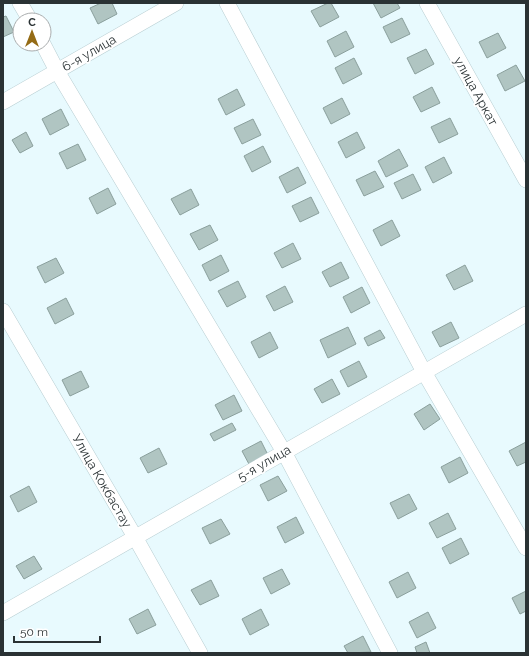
<svg xmlns="http://www.w3.org/2000/svg" width="529" height="656" font-family="Raleway,sans-serif">
<rect width="100%" height="100%" fill="#e8fafe"/>
<g fill="#b0c5c2" stroke="#8a9f9c">
<path d="M101,3h11l5,11 -19,10 -8,-16z"/>
<path d="M328,3h3l8,14 -19,10 -9,-16z"/>
<path d="M373,3h24l3,5 -19,10z"/>
<path d="M6,16l8,16 -11,5v-20z"/>
<path d="M402,18l8,16 -19,9 -8,-16z"/>
<path d="M346,31l8,16 -19,10 -8,-16z"/>
<path d="M498,33l8,15 -19,10 -8,-16z"/>
<path d="M426,49l8,15 -19,10 -8,-16z"/>
<path d="M354,58l8,16 -19,10 -8,-16z"/>
<path d="M516,65l9,16 -20,10 -8,-16z"/>
<path d="M432,87l8,16 -19,9 -8,-15z"/>
<path d="M237,89l8,16 -19,10 -8,-16z"/>
<path d="M342,98l8,16 -19,10 -8,-16z"/>
<path d="M61,109l8,16 -19,10 -8,-16z"/>
<path d="M450,118l8,16 -19,9 -8,-16z"/>
<path d="M253,119l8,16 -19,9 -8,-16z"/>
<path d="M26,132l7,14 -13,7 -8,-13z"/>
<path d="M357,132l8,16 -19,10 -8,-16z"/>
<path d="M78,144l8,16 -19,9 -8,-16z"/>
<path d="M263,146l8,16 -19,10 -8,-16z"/>
<path d="M399,149l9,17 -22,11 -8,-16z"/>
<path d="M444,157l8,16 -19,10 -8,-16z"/>
<path d="M298,167l8,16 -19,10 -8,-16z"/>
<path d="M375,171l9,16 -20,9 -8,-16z"/>
<path d="M413,174l8,16 -19,9 -8,-16z"/>
<path d="M108,188l8,16 -19,10 -8,-16z"/>
<path d="M191,189l8,16 -19,10 -9,-16z"/>
<path d="M311,197l8,16 -19,9 -8,-16z"/>
<path d="M392,220l8,16 -19,10 -8,-16z"/>
<path d="M210,225l8,15 -19,10 -9,-16z"/>
<path d="M293,243l8,16 -19,9 -8,-15z"/>
<path d="M221,255l8,16 -19,10 -8,-16z"/>
<path d="M56,258l8,15 -19,10 -8,-16z"/>
<path d="M341,262l8,16 -19,9 -8,-15z"/>
<path d="M465,265l8,16 -19,9 -8,-15z"/>
<path d="M238,281l8,16 -19,10 -9,-16z"/>
<path d="M285,286l8,16 -19,9 -8,-15z"/>
<path d="M362,287l8,16 -19,10 -8,-16z"/>
<path d="M66,298l8,16 -19,10 -8,-16z"/>
<path d="M451,322l8,16 -19,9 -8,-15z"/>
<path d="M348,327l8,17 -28,14 -8,-18z"/>
<path d="M380,330l5,8 -17,8 -4,-8z"/>
<path d="M270,332l8,16 -19,10 -8,-16z"/>
<path d="M359,361l8,16 -19,10 -8,-16z"/>
<path d="M81,371l8,16 -19,9 -8,-16z"/>
<path d="M332,379l8,15 -18,9 -8,-14z"/>
<path d="M234,395l8,16 -19,9 -8,-15z"/>
<path d="M430,404l10,15 -16,11 -10,-16z"/>
<path d="M232,423l4,7 -22,11 -4,-7z"/>
<path d="M261,441l8,16 -19,9 -8,-15z"/>
<path d="M526,442v20l-9,4 -8,-15z"/>
<path d="M159,448l8,16 -19,9 -8,-15z"/>
<path d="M460,457l8,16 -19,10 -8,-16z"/>
<path d="M278,476l9,15 -19,10 -8,-16z"/>
<path d="M29,486l8,16 -19,10 -8,-16z"/>
<path d="M409,494l8,15 -19,10 -8,-16z"/>
<path d="M448,513l8,16 -19,9 -8,-15z"/>
<path d="M296,517l8,16 -19,10 -8,-16z"/>
<path d="M221,519l9,15 -20,10 -8,-16z"/>
<path d="M461,538l8,16 -19,10 -8,-16z"/>
<path d="M34,556l8,13 -18,10 -8,-13z"/>
<path d="M282,569l8,15 -19,10 -8,-16z"/>
<path d="M408,572l8,16 -19,10 -8,-16z"/>
<path d="M211,580l8,16 -19,9 -9,-15z"/>
<path d="M526,591v20l-6,3 -8,-16z"/>
<path d="M148,609l8,16 -19,9 -8,-15z"/>
<path d="M261,609l8,16 -19,10 -8,-16z"/>
<path d="M428,612l8,16 -19,10 -8,-16z"/>
<path d="M363,636l8,16 -23,1 -4,-7z"/>
<path d="M426,642l4,11h-13l-2,-6z"/>
</g>
<g fill="none" stroke-linecap="round" stroke-linejoin="round">
<defs>
<g id="minor">
<path d="M20,3l10,17"/>
<path d="M227,3l197,369 102,176"/>
<path d="M427,3l99,177"/>
<path d="M43,44l14,27 227,381 106,201"/>
<path d="M3,102l173,-99"/>
<path d="M3,311l132,226 65,116"/>
<path d="M3,613l523,-299"/>
</g>
</defs>
<use href="#minor" stroke="#b8ced2" stroke-width="16"/>
<use href="#minor" stroke="#fff" stroke-width="15"/>
</g>
<g text-anchor="middle" dominant-baseline="central" stroke-width="3.5" stroke-linejoin="round" paint-order="stroke">
<g font-size="13" fill="#2a3234" stroke="#fff">
<text transform="translate(89 53) rotate(-30)">6-я улица</text>
<text transform="translate(476 91) rotate(61)">улица Аркат</text>
<text transform="translate(264 463) rotate(-30)">5-я улица</text>
<text transform="translate(102 481) rotate(60)">Улица Кокбастау</text>
</g>
</g>
<rect width="529" height="656" fill="none" stroke="#2a3234" stroke-width="8"/>
<g transform="translate(32 32)"><circle r="19" fill="#ffffff" stroke="#aaadae"/>
<path d="M0-3L7 15L0 10L-7 15Z" fill="#946b15"/>
<text y="-6" font-size="11" font-weight="bold" text-anchor="middle" fill="#2a3234">С</text>
</g>
<path d="M14 636v6h86v-6" fill="none" stroke="#2a3234" stroke-width="2"/>
<text x="20" y="636" font-size="12" fill="#2a3234" stroke="#ffffff" stroke-width="3" paint-order="stroke">50 m</text>
</svg>
